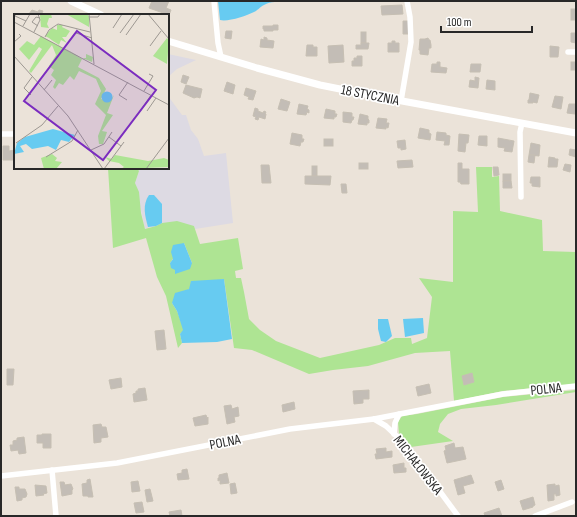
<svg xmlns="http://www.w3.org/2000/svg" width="577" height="517" font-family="'Sofia Sans Condensed',sans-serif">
<rect width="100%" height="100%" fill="#ebe3d9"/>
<g fill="#dddae3">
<path d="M168,54l28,6 -19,9 -9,8z"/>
<path d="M168,96l14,19h4l5,15 7,9 6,17 22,-3 7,70 -38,6 -1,-3 -44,1 -5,2 -10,-46 4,-12 -2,-3h31z"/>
</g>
<g fill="#aee493" fill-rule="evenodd">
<path d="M476,167h16v10l7,-1 1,35 42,9 1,31 33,1v132l-73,7 -49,10 -4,-50 -35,2 -47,13 -35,4 -24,4 -57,-24 -18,-2 -10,-69 -35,10 -17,14 5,8 7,19 -4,4 2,9 -4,5 -12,-52 -9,-19 -11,-39 -33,10 -5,-80h29l2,3 -4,12 4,9 2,21 4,16 11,-3 6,-3 15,-2 17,5 6,18 38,-6 5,31 -8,2 1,7h5l3,14 5,27 11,11 16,11 44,17 59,-13 16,-7h16l1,6 15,-6 5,-41 -13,-19 34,4v-71l25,1zM184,243l8,20h-22z"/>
<path d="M576,390v2l-80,13 -35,4 -13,5 -8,10 -2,8 15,9 -42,6 -12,-13 -1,-12 4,-6 15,-2 86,-17z"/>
</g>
<g fill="#67cbf1">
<path d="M218,1h68c-8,1 -15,0 -22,4 -4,2 -7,6 -10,7 -8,4 -26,10 -34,8z"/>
<path d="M149,195h5l8,9v19l-6,3 -8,1c-3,-11 -6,-22 1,-32z"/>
<path d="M184,243l8,20 -2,6 -15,5v-4l-4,-2 -1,-5 3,-4 -2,-7 2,-7z"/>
<path d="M224,279l8,60 -15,3 -35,1 -2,-9 3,-4 -6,-19 -5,-8 3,-10 14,-4 2,-8z"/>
<path d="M423,318l1,15 -19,4 -2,-18z"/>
<path d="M378,319h10l4,17 -6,6 -5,-1 -3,-12z"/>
</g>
<g fill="#c3bdb6" stroke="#c6bfb3">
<path d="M152,1h17l-3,7 5,2 -2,5 -20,-7z"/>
<path d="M402,5l1,9 -21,1 -1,-9z"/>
<rect x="571" y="9" width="5" height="11"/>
<path d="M32,10l6,2 1,-2 4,1 -2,4h-13z"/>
<path d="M403,21h6l-1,13h-5z"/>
<path d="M273,25h5v5h-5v1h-9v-2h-1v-3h10z"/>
<path d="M226,31h6l-1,8 -6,-1z"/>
<rect x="361" y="32" width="5" height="11"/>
<path d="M571,33h5v10l-5,-1z"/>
<path d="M264,37l3,1v2l7,1 -1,7 -13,-1 1,-8 3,1z"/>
<path d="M428,38l1,2h1l1,5v3h-2l-1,7 -8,-1v-4h-1l1,-11h5z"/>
<path d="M392,41h3v2h4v9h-11v-9h4z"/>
<path d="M361,43h8l-1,6h-12v-4h5z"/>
<path d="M307,45h6v2h4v9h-11z"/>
<path d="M343,45l1,17 -15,1 -1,-17z"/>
<path d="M550,46l9,1 -1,10h-8z"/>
<path d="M357,56h5v10h-10v-5h2v-3h3z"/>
<path d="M437,62h3v5l7,1 -1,5 -15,-1 1,-8h5z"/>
<rect x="571" y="62" width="5" height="8"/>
<path d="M471,64h10l-1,8h-10z"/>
<path d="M183,75l6,2 -3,7 -5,-2z"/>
<path d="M475,77l4,1 -1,10 -9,-1 1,-7 5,1z"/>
<path d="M487,80l8,1v9l-9,-1z"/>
<path d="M227,82l8,3 -2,9 -9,-3z"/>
<path d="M186,85l16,4 -2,9 -3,-1 -3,1 -11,-5z"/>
<path d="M246,88l10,3 -3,9 -5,-1 1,-2 -5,-2z"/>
<path d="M530,93l9,2 -2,8 -4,-1v1h-5v-3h1z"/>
<path d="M555,96l8,1 -2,12 -9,-2z"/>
<path d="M281,99l9,3 -3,9 -9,-2z"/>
<path d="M299,104l9,2 -1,3 2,1v3l-2,-1 -1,3 -9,-1z"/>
<path d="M569,104h7l-1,10 -8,-1z"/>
<path d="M255,108l3,1v2l5,2 1,-2 2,1 -1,2h1l-1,5 -6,-2 -1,3 -3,-1 1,-2 -3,-1z"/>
<path d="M326,109l9,2v3h2l-1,3h-2v2l-10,-1z"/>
<path d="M343,112l9,1v4h2l-1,3h-1l-1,3 -8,-1z"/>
<path d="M360,114l8,2v3l1,1v3h-2v2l-9,-1z"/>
<path d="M378,118l9,1 -1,4h3l-1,5 -2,-1v2l-10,-1z"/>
<path d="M420,128l9,2v3l2,1 -1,6 -12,-2z"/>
<path d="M437,132l9,1v2l4,1 -1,9h-5l1,-4 -9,-1z"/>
<path d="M292,133l10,2v4h2l-1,3h-2l-1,4 -10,-2z"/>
<path d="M459,134l10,1 -1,8h-2l-1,9 -7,-1z"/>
<path d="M479,136h8v10l-9,-1z"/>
<path d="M498,138l16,3 -2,11 -8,-1 1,-3 -7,-1z"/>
<rect x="324" y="139" width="9" height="7"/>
<path d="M405,140l1,9 -5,1v-2h-3l-1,-7z"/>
<path d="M531,143l9,2 -1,11 -10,-1z"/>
<path d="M3,146h6v5l6,-1v10h-12z"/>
<path d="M570,149l6,1v7l-7,-2z"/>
<path d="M529,155h6l-1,8 -6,-1z"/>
<path d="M549,157l6,1v1h3l-1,8h-9z"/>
<path d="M412,160l1,7 -15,1 -1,-7z"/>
<rect x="359" y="163" width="9" height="6"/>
<path d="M458,163h4v6h7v15h-8l-1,-2h-2z"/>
<path d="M565,164l6,1 -1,7 -7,-2z"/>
<path d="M261,165h8l2,18h-9z"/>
<rect x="312" y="166" width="5" height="10"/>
<path d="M493,167h5l1,8 -5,1z"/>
<rect x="503" y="174" width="8" height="7"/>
<path d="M305,176h26l-1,9 -25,-1z"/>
<path d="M531,177h9v10l-8,-1v-3h-2z"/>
<path d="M503,181h8l1,7h-9z"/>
<path d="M341,184h5l1,9h-5z"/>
<path d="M164,330l2,19 -9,1 -2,-19z"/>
<path d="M7,369h7l-1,16h-6z"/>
<path d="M472,373l2,9 -10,3 -2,-9z"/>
<path d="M121,378l1,9 -11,2 -2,-9z"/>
<path d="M429,384l2,9 -13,3 -2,-9z"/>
<path d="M145,388l2,12 -13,2 -1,-8 3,-1v-2h2v-2z"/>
<path d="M369,390v9h-6v4l-9,1 -1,-13z"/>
<path d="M294,402l1,7 -12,3 -1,-7z"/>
<path d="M231,405l1,4 6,-2 1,9 -5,1 1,5 -8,2 -3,-18z"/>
<path d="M206,415l1,3 1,-1v7l-13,2 -2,-8z"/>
<path d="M101,424l1,3h4l2,10 -7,1v4l-7,1 -1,-18z"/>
<path d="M42,434h9v14h-8v-5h-6v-8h5z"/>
<path d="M24,437l2,16 -7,1 -1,-4 -7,1 -1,-6h3v-4l4,-1v-2z"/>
<path d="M454,443l1,5 8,-1 3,12 -19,4 -3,-12 2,-1 -1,-4z"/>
<path d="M386,448v4l6,-1v6l-16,2 -1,-5h2l-1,-5z"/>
<path d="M404,463v5h2v4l-12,1 -1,-8z"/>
<path d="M187,469l2,10 -11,1 -1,-6 5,-1v-3z"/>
<path d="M227,473l2,10 -9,1v-4l-2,1v-3h1v-3z"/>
<path d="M471,475l3,8 -11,3 2,7 -7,2 -4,-15z"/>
<path d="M90,479l3,18h-5v-1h-5l-1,-12 5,-1v-3z"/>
<path d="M501,480l3,9 -6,2 -3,-9z"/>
<path d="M138,481l2,10 -8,1 -1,-10z"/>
<path d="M60,482h4l1,3 6,-1 2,5 -1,1v4l-10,2z"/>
<path d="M235,483l2,10 -6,1 -1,-10z"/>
<path d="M555,484v2l4,-1 1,10 -4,1v-2h-2v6l-6,1 -1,-16z"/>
<path d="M35,485l11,1 1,7 -4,1 1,1 -8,1z"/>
<path d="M15,487h4v2h6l2,5 -1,3 -4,1v2l-5,1z"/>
<path d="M150,489l3,12 -6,1 -2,-12z"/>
<path d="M533,497l2,8 -2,1v1l-10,3 -3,-9z"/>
<path d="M142,502l2,10 -8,1 -2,-10z"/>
<path d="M499,508l3,8h-17l-1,-3z"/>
<path d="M181,510l1,6h-12l-1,-4z"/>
</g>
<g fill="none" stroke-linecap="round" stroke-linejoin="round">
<g stroke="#fff" stroke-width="5.5">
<path d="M214,1l4,42 3,14"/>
<path d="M568,52h8"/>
<path d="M401,101l10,-59 -1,-25 -3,-16"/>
<path d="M1,134h14"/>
<path d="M521,197l-1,-65 2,-9"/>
<path d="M374,419l12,7 19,18 53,72"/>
<path d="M394,434l1,-11 4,-9"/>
<path d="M52,470l4,46"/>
<path d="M1,476l116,-13 173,-34 84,-10 129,-25 73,-8"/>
<path d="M535,516l37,-14"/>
</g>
<g stroke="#fff" stroke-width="7">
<path d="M71,1l30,14"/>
<path d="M168,41l89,27 63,17 55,11 201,37"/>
</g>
</g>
<g text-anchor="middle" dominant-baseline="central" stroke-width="3.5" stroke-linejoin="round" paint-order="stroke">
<g font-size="14" fill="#282828" stroke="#fff">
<text transform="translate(370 95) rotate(11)">18 STYCZNIA</text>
<text transform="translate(546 389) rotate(-6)">POLNA</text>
<text transform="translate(225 442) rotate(-11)">POLNA</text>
<text transform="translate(418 465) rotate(52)">MICHAŁOWSKA</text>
</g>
</g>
<g transform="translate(14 14)">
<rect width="155" height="155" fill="#ebe3d9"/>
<path d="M37,0l1,4h-3l-2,6 2,4 -8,-1 -1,-12zM52,0h20l3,2v11zM43,11h6l-1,2 8,4 -4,6h-4l5,6 -6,-3 -2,5 23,13h4v-4l7,3 -1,5 -17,-7 -22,-14 -4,-3 -4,-2 7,-8 5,2zM27,22l41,23 -4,8 21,11 7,11 -5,10 9,2 4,-6 -7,18 6,2 -11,16 5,1 -4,12h-4l-1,-8 8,-21 -11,-11 6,-13 -5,-12 -17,-8 -5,9 -4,-4 -7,9 -4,-2 -4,6 -2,-2 3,-7 -5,-5 3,-5 -5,-4 7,-11 -4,-10 -21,28 -2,-2 13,-22 -3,-2 -10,13 -10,-11 8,-8 7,4zM153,24l2,2 -2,24 -14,-8zM38,140l5,4 -2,3 7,1 -6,7h-12l-3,-11zM101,141l33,6 16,-3 5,2v7l-48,2 3,-2 -5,-4 -10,-2 -4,-4 7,2z" fill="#aee493"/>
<path d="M87.5 83a5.5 5.5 0 1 1 11 0a5.5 5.5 0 1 1-11 0ZM39,115l22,6 -6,7 -8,-2 -5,10 -8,-4 -16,3 -6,-5 -6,2 4,6 -10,2 3,-11 8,-6z" fill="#67cbf1"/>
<path fill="none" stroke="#9d9892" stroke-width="1" d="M1,0v2l11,5M75,0l5,50M134,0l21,25M75,3h9l2,-3M0,8l155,83M9,12l7,-12M24,12l-6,-4 4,-5 4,1M99,14l9,-14M20,18l6,-12 -2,-6M62,19l16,5M106,19l14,-19M112,21l15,-21M31,23l4,-7 9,-6 32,8M0,28l7,-6 -2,-2M136,32l11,-15M0,42l54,60 35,53M30,76l8,-10M130,77l9,-15 -4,-2M17,81l-7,-7 8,-11M113,86l-8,-5 9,-13M127,96l10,-15M133,97l9,-13M95,123l12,9M2,129l26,-18 16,-19M77,136l13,-6 8,-12M32,143l26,-16 6,-11M90,155l20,-27M132,155l23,-31"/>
<path fill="#7b2cbf" fill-opacity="0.15" stroke="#7b2cbf" stroke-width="2" d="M63,17l79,59 -53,70 -79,-59z"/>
<rect width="155" height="155" fill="none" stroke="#282828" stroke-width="2"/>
</g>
<rect width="577" height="517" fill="none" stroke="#282828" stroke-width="4"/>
<path d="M441 26v6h91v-6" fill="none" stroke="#282828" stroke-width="2"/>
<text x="447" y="26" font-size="12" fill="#282828" stroke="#ffffff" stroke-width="3" paint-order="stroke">100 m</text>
</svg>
